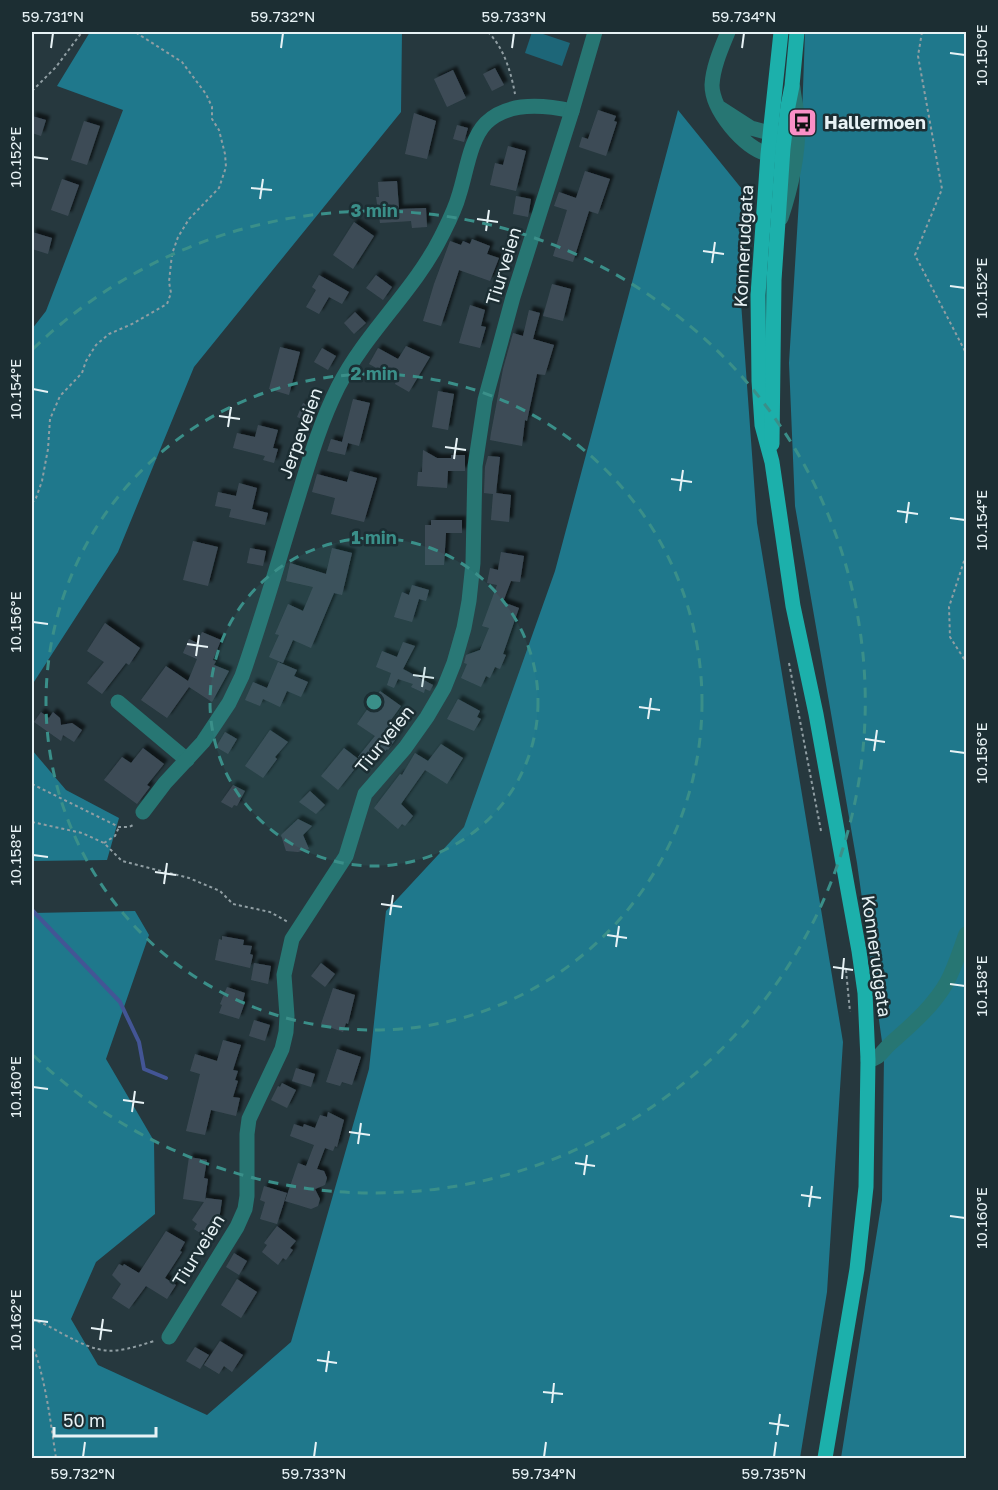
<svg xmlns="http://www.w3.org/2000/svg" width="998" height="1490" font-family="'Golos Text',sans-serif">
<defs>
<filter id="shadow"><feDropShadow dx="4" dy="-4" stdDeviation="1.5" flood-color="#0009"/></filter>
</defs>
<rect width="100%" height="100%" fill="#26383e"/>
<path fill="#1d6678" d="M532,32h5l33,11 -8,23 -37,-13z"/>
<g fill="#1f788c">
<path d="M90,32h312l-1,80 -207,255 -76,185 -86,133v-356l14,-18 77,-201 -66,-24z"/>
<path d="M805,32h161v1426h-125l41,-258 2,-144 -27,-193 -62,-357 -6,-143 10,-163z"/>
<path d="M678,110l72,89 -9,103 16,221 86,519 -16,250 -27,166h-768v-545l103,-2 14,24 -43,124 48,82 1,73 -59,48 -25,57 27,46 109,50 84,-73 78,-273 17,-158 78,-84 91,-256z"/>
<path d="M32,750l34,40 53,28 -12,42 -75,1z"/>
</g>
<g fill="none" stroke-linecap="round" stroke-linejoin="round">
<path stroke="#435595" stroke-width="4" d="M32,910l88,92 19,40 5,27 22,9"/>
</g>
<g fill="#3e4c57" filter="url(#shadow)">
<path d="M495,68l9,17 -12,6 -9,-17z"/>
<path d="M453,70l13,28 -19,9 -13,-28z"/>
<path d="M598,110l18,6 -2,5 3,1 -11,34 -27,-9 3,-10 6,2z"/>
<path d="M414,113l22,8 -9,38 -22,-5z"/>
<path d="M32,116l14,4 -5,16 -9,-3z"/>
<path d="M84,121l16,5 -13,39 -16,-5z"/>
<path d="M457,125l11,3 -4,14 -11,-3z"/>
<path d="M508,146l18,5 -10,40 -26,-6 5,-22 8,2z"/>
<path d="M585,171l25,8 -12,35 -9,-3 -16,51 -20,-6 14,-46 -13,-4 5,-14 17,6z"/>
<path d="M62,179l17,6 -11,31 -17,-6z"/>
<path d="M397,181l2,28 27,-1 1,19 -15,1 -1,-7 -31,2 -4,-26h3l-1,-15z"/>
<path d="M516,196l15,3 -3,18 -15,-3z"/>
<path d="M354,222l20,14 -21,33 -20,-14z"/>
<path d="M32,232l20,6 -4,16 -16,-5z"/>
<path d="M472,239l18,7 -3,8 12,4 -9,23 -31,-11 -18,56 -18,-5 11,-37 16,-43 11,4 2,-4 7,3z"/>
<path d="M319,275l30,17 -7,12 -13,-7 -10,17 -13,-7 10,-17 -4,-3z"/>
<path d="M376,275l16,12 -9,13 -17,-12z"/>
<path d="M552,284l19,5 -8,32 -20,-5z"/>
<path d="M470,305l15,5 -4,16 5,1 -6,21 -21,-5z"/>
<path d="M529,310l11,3 -7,26 21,6 -9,30 -8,-1 -10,47 -2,-1 -3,26 -32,-6 1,-7 12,-64 10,-36 10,3z"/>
<path d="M355,312l11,11 -12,11 -10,-11z"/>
<path d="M406,346l24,11 -21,35 -14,-8 2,-5 -28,-15 9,-16 20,11z"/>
<path d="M280,347l20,5 -11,43 -20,-6z"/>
<path d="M322,348l14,8 -8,14 -14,-8z"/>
<path d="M438,391l16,3 -6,36 -16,-3z"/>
<path d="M353,399l17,4 -11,43 -11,-3 -3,12 -18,-4 4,-12 11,3z"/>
<path d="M303,403l10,5 -6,13 -10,-4z"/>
<path d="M258,425l20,5 -5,18 5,1 -4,14 -11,-3 2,-4 -32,-8 4,-15 18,4z"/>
<path d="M423,450l14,8h14v-3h14v16h-17l-1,17 -30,-2 1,-14h4z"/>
<path d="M488,456l12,1 -4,36 15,2 -2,27 -18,-2 2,-26 -9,-1 1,-26z"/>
<path d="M350,471l27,7 -13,44 -33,-8 4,-16 -23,-6 5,-18 30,8z"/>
<path d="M239,483l18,5 -5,21 16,4 -3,12 -36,-8 2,-8 -16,-3 3,-14 18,4z"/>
<path d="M431,520h31v13h-16l-2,32h-19v-40h6z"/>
<path d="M193,541l25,6 -10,39 -25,-6z"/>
<path d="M250,548l16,3 -3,15 -16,-3z"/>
<path d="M332,548l20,5 -10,42 -8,-2 -23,55 -18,-8 -10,23 -14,-6 10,-22 -4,-1 13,-30 15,7 10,-24 -27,-6 4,-18 36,11z"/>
<path d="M501,552l23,4 -4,26 -9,-1 -8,21 16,6 -16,46 3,1 -6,14 -5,-2 -5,11 -4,-2 -5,11 -20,-9 6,-14 -3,-1 2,-8 14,-5 9,-22 -7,-2 15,-41 -10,-2 3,-15 8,2z"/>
<path d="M412,585l17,5 -3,11 -7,-2 -7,23 -18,-5 8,-25 7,3z"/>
<path d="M105,623l35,25 -11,17 -3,-2 -24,31 -15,-11 17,-21 -17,-11z"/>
<path d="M202,632l19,8 -8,20 3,1 -2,4 15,6 -17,31 -23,-15 -22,31 -26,-18 25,-34 22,15 9,-22 -14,-6 6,-14 8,4z"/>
<path d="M403,642l12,4 -12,23 30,16 -3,6 -5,-2 -1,4 -13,-6 2,-3 -15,-5 -4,9 -7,-3 4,-12 -15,-6 6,-16 15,6z"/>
<path d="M278,662l19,8 -3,6 14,6 -7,15 -14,-6 -7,16 -17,-8 -3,7 -15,-6 8,-18 14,6z"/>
<path d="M380,691l21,15 -13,18 12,9 -12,17 -1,-1 -16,18 -13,-10 17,-21 -18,-12z"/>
<path d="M458,699l22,12 -3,6 4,2 -7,12 -27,-12z"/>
<path d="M41,712l8,6 4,-6 7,6 1,7 11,-2 10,7 -8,12 -11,-7 -2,6 -27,-19z"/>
<path d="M270,730l18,12 -13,15 2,2 -14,19 -18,-12z"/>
<path d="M225,732l12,7 -9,15 -12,-7z"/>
<path d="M441,744l22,14 -16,26 -22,-14 -24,34 12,12 -8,10 -3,-2 -4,5 -24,-21 26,-34 2,1 13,-22 13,8z"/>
<path d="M143,748l21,16 -17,21 3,2 -13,17 -33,-24 18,-23 9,6z"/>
<path d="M344,748l17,13 -23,29 -17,-14z"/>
<path d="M233,785l12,6 -8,15 -3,-1 -2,3 -11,-6z"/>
<path d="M310,791l15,14 -9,9 -17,-12z"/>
<path d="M298,819l14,7 -9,9 6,14 -11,3 -12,-1 -5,-16z"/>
<path d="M222,936l22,4 -1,5 9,1 -2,8 3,1 -3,13 -35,-8 4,-21 3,1z"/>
<path d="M254,963l17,3 -3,18 -17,-4z"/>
<path d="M321,963l14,11 -10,13 -14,-11z"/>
<path d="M227,987l18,6 -2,8 2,1 -6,17 -20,-6 3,-8 -2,-1z"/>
<path d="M333,988l22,7 -7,29 -2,-1 -3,9 -22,-8z"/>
<path d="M254,1020l16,5 -5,16 -16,-5z"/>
<path d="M223,1040l18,5 -8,25 5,1 -3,9 3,1 -5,16 7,1 -4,18 -25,-6 -6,25 -19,-4 14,-57 -10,-3 5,-17 22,7z"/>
<path d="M337,1049l24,8 -9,28 -10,-3 -2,4 -14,-4z"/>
<path d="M296,1068l19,6 -4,13 -19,-6z"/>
<path d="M282,1083l14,7 -9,18 -16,-8 7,-14 2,1z"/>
<path d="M328,1112l16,8 -7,27 -2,-1 -2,5 -8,-3 -8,21 7,2 3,7 -2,7 -10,4 5,10 -2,7 -7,3 -26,-8 13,-38 8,3 8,-21 -24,-9 4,-12 9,3 1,-3 11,4 5,-13 7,2z"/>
<path d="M189,1157l18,3 -3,18 4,1 -3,21 1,-2 16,2 -3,20 -11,18 -14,-9 3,-5 -5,-4 12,-18 -21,-3z"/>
<path d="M264,1186l23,7 -10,31 -17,-5 5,-17 -5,-2z"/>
<path d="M277,1226l19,15 -6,7 3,2 -7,10 -3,-2 -5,7 -16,-13 5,-7 -3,-2z"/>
<path d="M166,1231l19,11 -5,9 2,1 -17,26 11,7 -9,14 -21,-13 -17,23 -17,-11 9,-14 -9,-9 7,-11 4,2 1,-2 15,9z"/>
<path d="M234,1253l13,8 -8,14 -13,-8z"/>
<path d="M237,1279l20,13 -16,26 -20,-13z"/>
<path d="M220,1341l23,14 -11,17 -8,-6 -5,8 -15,-9z"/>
<path d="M195,1347l14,8 -9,14 -14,-8z"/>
</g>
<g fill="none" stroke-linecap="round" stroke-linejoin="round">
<g stroke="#909ea3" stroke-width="2" stroke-dasharray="3 3" stroke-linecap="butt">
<path d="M488,32c16,16 23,40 27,62"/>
<path d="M922,32l-4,24 24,133 -27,66 51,98"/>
<path d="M32,91l24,-24 26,-35"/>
<path d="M32,503l4,-5 6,-17 6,-32 2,-30 10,-23 22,-23 4,-12 10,-16 13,-11 23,-10 35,-20 4,-11 -2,-11 3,-28 6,-17 11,-18 30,-31 7,-21 -1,-13 -6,-24 -7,-11v-12l-6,-13 -24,-32 -47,-30"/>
<path d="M966,555l-17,52 1,30 16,25"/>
<path d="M789,663l32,168"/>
<path d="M32,784l87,43h10l6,-3"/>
<path d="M32,822l50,11 22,10 18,18 67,17 31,13 13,13 37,8 18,10"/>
<path d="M104,843l11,-7 4,-9"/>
<path d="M846,970l4,42"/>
<path d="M32,1320c10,2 20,8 29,13 41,22 50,22 93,8"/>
<path d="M32,1343c14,38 18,76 24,115"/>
</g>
<g stroke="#277673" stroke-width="15">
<path d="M720,108l31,20 19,5 13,15 -15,6c-24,-5 -56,-44 -56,-69 1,-18 9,-36 16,-53"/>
<path d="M781,218c10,-30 17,-61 17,-93 0,-12 -4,-25 -5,-37"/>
<path d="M118,702l69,58"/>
<path d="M143,812l22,-29 38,-41 26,-39 13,-27c21,-60 38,-121 57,-182 11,-36 22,-73 39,-107 28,-55 76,-96 103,-150 7,-14 14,-27 18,-42 7,-21 11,-56 27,-72 22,-22 59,-18 86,-12"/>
<path d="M868,1060c13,-2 13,-8 22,-16 20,-18 43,-37 57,-62 8,-15 13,-32 19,-48"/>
<path d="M169,1337l68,-110 8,-18 2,-13v-62l2,-15 33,-70 4,-17 1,-16 -3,-41 8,-36 54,-83 19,-62 40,-46 22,-31 17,-29 10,-25 10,-35 5,-27 4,-38 2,-97 10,-66 28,-103 59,-186 23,-79"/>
</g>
<g stroke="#1cb0ab" stroke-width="15">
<path d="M781,32l-13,122 -10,141 1,86 3,44 10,37 21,144 23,108 43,237 6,42 3,67 -2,127 -9,82 -32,189"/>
<path d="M772,444l2,-164 9,-132 5,-42 4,-20 5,-54"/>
</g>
</g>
<path fill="none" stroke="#e7f2f5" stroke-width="2" d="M51,48l2,-15M281,48l2,-15M512,48l2,-15M742,48l2,-15M950,53l15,2M33,157l15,2M251,188l21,2M260,199l3,-20M477,219l21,3M486,231l3,-21M703,251l21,3M712,263l3,-21M950,286l15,2M33,389l15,3M219,416l21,3M228,427l3,-20M445,447l21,3M454,459l3,-21M671,479l21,3M680,491l3,-21M897,511l21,3M950,518l15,2M906,523l3,-21M33,622l15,2M187,644l21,3M196,656l3,-21M413,675l21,3M422,687l3,-20M639,707l21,3M648,719l3,-21M865,739l20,3M874,751l3,-21M950,751l15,2M33,855l15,2M155,872l21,3M164,884l3,-21M381,904l21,3M390,915l3,-20M607,935l20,3M616,947l3,-21M833,967l20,3M842,979l2,-21M950,984l15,2M33,1087l15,2M123,1100l21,3M132,1112l3,-21M349,1132l21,3M358,1144l3,-21M575,1163l20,3M584,1175l3,-20M801,1195l20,3M809,1207l3,-21M950,1216l15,2M33,1320l15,2M91,1328l21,3M100,1340l3,-21M317,1360l20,3M326,1372l3,-21M543,1392l20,2M552,1403l2,-20M769,1423l20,3M777,1435l3,-21M83,1457l2,-15M314,1457l2,-15M544,1457l2,-15M774,1457l2,-15"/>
<circle cx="374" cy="702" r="164" fill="#3a8f89" fill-opacity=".12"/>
<g fill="none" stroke="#3a8f89" stroke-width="3" stroke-dasharray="10 8">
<circle cx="374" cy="702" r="164"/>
<circle cx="374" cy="702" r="328"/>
<path d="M33 349A491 491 0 1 1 33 1055"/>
</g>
<defs>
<symbol id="bus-square" viewBox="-11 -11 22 22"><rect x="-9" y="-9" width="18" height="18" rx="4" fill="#fa8fc6" stroke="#1c2e33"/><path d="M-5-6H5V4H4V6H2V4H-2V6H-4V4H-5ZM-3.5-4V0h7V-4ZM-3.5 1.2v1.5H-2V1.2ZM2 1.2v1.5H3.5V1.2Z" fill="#111"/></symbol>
</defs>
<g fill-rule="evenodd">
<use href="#bus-square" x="786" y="106" width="33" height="33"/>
</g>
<g text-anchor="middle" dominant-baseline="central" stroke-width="5" stroke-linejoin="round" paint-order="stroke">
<g font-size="18" font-weight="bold" fill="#e7f2f5" stroke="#1c2e33" text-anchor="start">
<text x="824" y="122">Hallermoen</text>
</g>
<g font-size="18" fill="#e7f2f5" stroke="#1c2e33">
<text transform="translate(743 246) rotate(-87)">Konnerudgata</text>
<text transform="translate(503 266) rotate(-73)">Tiurveien</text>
<text transform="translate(300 433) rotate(-70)">Jerpeveien</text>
<text transform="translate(384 739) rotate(-51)">Tiurveien</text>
<text transform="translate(877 956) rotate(82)">Konnerudgata</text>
<text transform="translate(198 1250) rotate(-58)">Tiurveien</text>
</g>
</g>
<circle cx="374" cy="702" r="9" fill="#3a8f89" stroke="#1c2e33" stroke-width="3"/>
<g font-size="18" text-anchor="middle" font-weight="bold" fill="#3a8f89" stroke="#1c2e33" stroke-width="5" stroke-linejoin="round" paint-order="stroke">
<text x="374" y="217">3 min</text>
<text x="374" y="380">2 min</text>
<text x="374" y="544">1 min</text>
</g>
<rect width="998" height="1490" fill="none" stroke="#1c2e33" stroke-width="66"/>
<path d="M54 1427v9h102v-9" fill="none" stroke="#e7f2f5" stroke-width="3"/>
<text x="63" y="1427" font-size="18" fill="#e7f2f5" stroke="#1c2e33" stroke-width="4.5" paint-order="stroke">50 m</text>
<rect x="33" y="33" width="932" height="1424" fill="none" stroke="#e7f2f5" stroke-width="2"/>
<g font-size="15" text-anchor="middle" fill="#e7f2f5">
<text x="53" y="22">59.731°N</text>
<text x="283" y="22">59.732°N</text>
<text x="514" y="22">59.733°N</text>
<text x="744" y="22">59.734°N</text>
<text transform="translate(982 55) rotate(-90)" y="5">10.150°E</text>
<text transform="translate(16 157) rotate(-90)" y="5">10.152°E</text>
<text transform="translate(982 288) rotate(-90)" y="5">10.152°E</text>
<text transform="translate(16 389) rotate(-90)" y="5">10.154°E</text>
<text transform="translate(982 520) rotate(-90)" y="5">10.154°E</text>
<text transform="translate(16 622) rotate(-90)" y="5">10.156°E</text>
<text transform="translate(982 753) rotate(-90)" y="5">10.156°E</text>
<text transform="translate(16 855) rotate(-90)" y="5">10.158°E</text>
<text transform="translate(982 986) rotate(-90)" y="5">10.158°E</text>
<text transform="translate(16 1087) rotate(-90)" y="5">10.160°E</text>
<text transform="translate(982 1218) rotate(-90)" y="5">10.160°E</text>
<text transform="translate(16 1320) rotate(-90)" y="5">10.162°E</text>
<text x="83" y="1479">59.732°N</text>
<text x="314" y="1479">59.733°N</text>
<text x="544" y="1479">59.734°N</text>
<text x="774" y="1479">59.735°N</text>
</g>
</svg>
